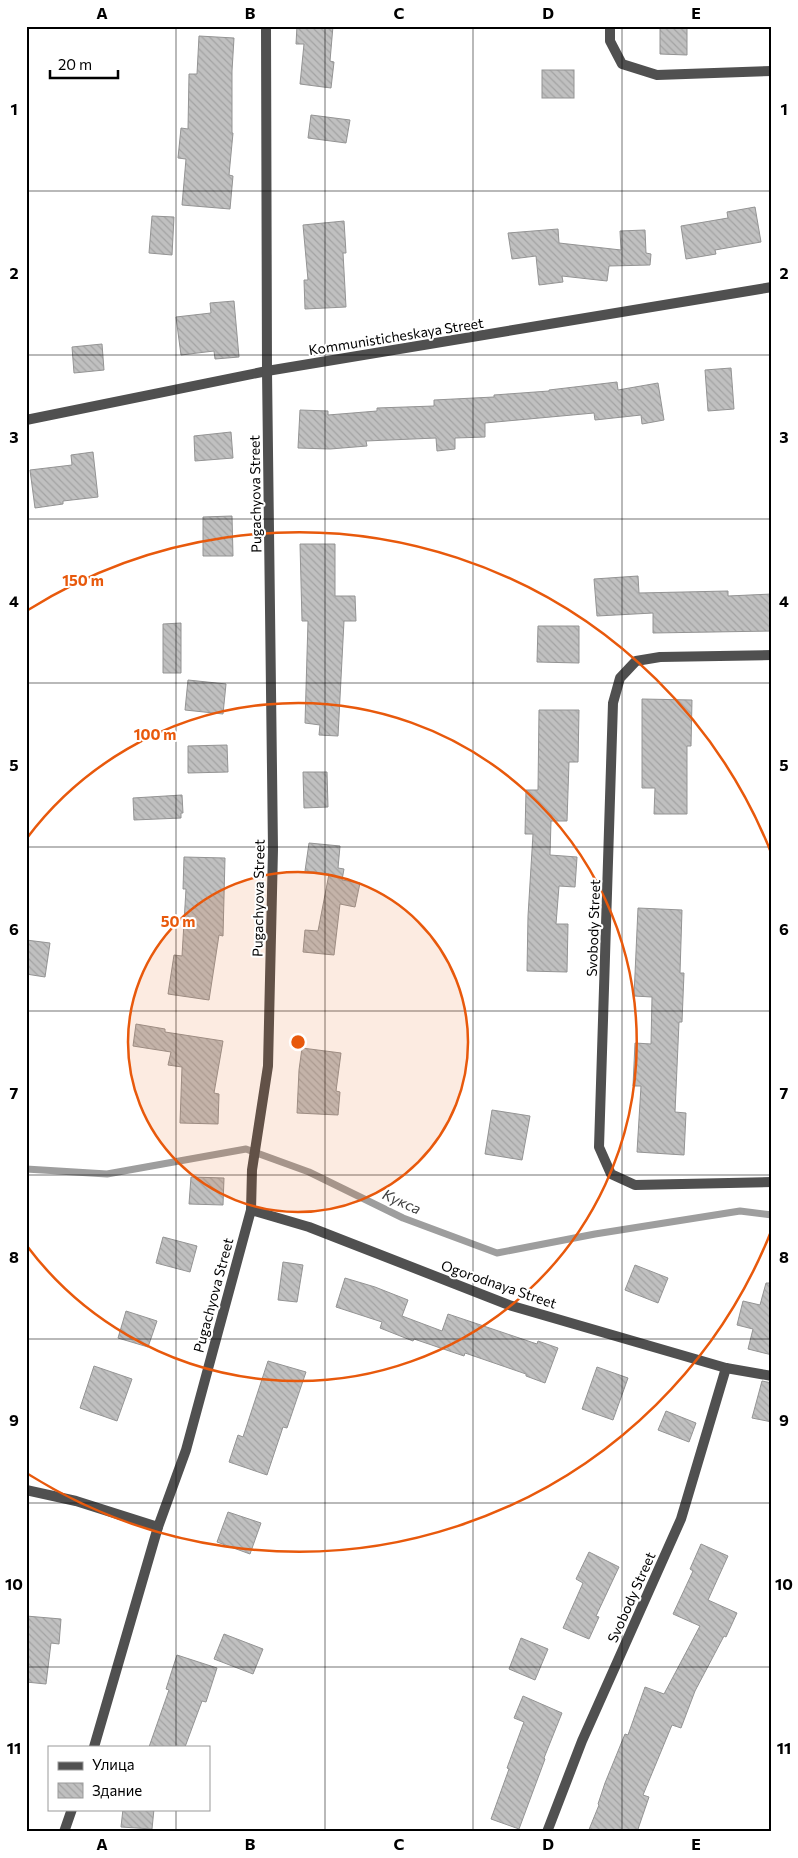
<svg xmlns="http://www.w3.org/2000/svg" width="798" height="1858" font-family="Commissioner,sans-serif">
<defs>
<pattern id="building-back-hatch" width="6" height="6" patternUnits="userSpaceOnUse" patternTransform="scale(1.25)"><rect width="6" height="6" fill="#c0c0c0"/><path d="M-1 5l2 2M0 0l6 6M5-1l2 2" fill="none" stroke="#a3a3a3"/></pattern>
</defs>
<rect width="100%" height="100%" fill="#fff"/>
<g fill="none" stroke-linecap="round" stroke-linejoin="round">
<path stroke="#9e9e9e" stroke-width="7" d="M26,1169l81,5 139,-25 63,23 94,46 94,35 98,-19 145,-23 32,4"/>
</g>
<g fill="url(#building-back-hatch)" stroke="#949494">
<path d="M297,26h36l-3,35 4,1 -3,26 -31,-4 4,-40h-8z"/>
<path d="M660,26h27v29l-27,-1z"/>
<path d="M199,36l35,2 -2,33v62h1l-4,42 4,1 -3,33 -48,-4 4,-46 -8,-1 3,-30 7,1 1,-55h8z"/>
<rect x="542" y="70" width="32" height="28"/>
<path d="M311,115l39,5 -4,23 -38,-5z"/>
<path d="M755,207l6,35 -46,8 1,4 -30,5 -5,-33 47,-8 -1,-6z"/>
<path d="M152,216l22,1 -2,38 -23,-2z"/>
<path d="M344,221l2,32h-3l3,54 -41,2 -1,-29h4l-5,-55z"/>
<path d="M558,229l1,14 62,7 -1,-19 25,-1 1,23 5,1 -1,11 -41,1 -2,15 -45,-5 1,6 -24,3 -3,-29 -24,3 -4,-26z"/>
<path d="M234,301l5,56 -24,2 -1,-8 -33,4 -5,-38 35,-4 -1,-10z"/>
<path d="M102,344l2,26 -30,3 -2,-26z"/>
<path d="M731,368l3,41 -26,2 -3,-41z"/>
<path d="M617,382l1,8 40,-7 6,37 -22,4 -1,-9 -46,5 -1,-7 -109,10v14l-30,1v11l-18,2 -1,-13 -70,3 1,5 -37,3 -32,-1 2,-38 28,1v4l49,-4v-3l57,-2v-6l60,-3v-2l55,-4v-1z"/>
<path d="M231,432l2,26 -38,3 -1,-25z"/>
<path d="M93,452l5,45 -35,4v3l-28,4 -5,-38 42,-5 -1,-10z"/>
<path d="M232,516l1,40h-30v-39z"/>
<path d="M300,544h35v52h20l1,25h-12l-6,115 -19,-1 1,-10 -15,-2 3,-102h-6z"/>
<path d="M638,576l1,17 89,-2v5l44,-2v37l-119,2v-20l-56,3 -3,-37z"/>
<path d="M181,623v50h-18v-49z"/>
<path d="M538,626h41v37l-42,-1z"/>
<path d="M188,680l38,4 -3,30 -38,-4z"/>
<path d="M642,699l50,1 -1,46h-4v68h-33l1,-26h-13z"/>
<path d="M539,710h40l-1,52h-9l-2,59h-16l-1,34 27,2 -2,30 -16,-1 -3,38h12l-1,48 -40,-1 1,-55 5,-82h-8l1,-44h12z"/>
<path d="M227,745l1,27 -40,1v-27z"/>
<path d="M303,772h24l1,35 -24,1z"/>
<path d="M182,795l1,18h-2v5l-47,2 -1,-22z"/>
<path d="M309,843l31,3 -2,22 6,1 -2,11 18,3 -5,24 -15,-3 -6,51 -31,-3 2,-22 13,1 11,-57 -24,-3z"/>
<path d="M184,857l41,1 -2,78 -4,-1 -10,65 -41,-6 6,-39 8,1 4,-67h-3z"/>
<path d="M638,908l44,2 -2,63h4l-2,49h-3l-4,90 11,1 -2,42 -47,-3 4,-66h-8l2,-43 16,1 1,-47 -18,-1z"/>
<path d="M26,940l24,3 -5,34 -19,-3z"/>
<path d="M136,1024l29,5v3l58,9 -9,52 5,1 -1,30 -38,-1 2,-56 -14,-2 3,-13 -38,-6z"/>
<path d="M302,1048l39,5 -5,38 4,1 -2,23 -41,-2 2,-43z"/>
<path d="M492,1110l38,6 -8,44 -37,-6z"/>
<path d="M191,1177l33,1 -1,27 -34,-1z"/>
<path d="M163,1237l34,9 -7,26 -34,-9z"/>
<path d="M283,1262l20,3 -6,37 -19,-2z"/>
<path d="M635,1265l33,13 -10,25 -33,-13z"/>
<path d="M345,1278l30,9 33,13 -6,16 40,15 6,-17 89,30 1,-3 20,7 -13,35 -19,-7v-2l-61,-21 -1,3 -50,-17 -1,2 -33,-13 2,-6 -46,-15z"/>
<path d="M766,1283h6v72l-24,-6 5,-20 -16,-4 6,-24 17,4z"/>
<path d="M126,1311l31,10 -9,26 -30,-9z"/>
<path d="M268,1361l38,11 -19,56 -4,-1 -16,48 -38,-13 9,-27 5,2z"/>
<path d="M94,1366l38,13 -15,42 -37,-13z"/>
<path d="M597,1367l31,11 -15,42 -31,-11z"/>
<path d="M762,1381l10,2v39l-20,-4z"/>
<path d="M666,1411l30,12 -7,19 -31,-12z"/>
<path d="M228,1512l33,11 -11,31 -33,-12z"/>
<path d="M701,1544l27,12 -20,44 29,13 -11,24 -2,-1 -29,55 -14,37 -9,-3 -29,70 6,2 -12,35h-49l11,-27 -1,-1 7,-21 20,-49 3,1 17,-48 19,7 36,-68 -27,-12 20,-43 -3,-2z"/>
<path d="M589,1552l30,15 -23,49 3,1 -10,22 -26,-11 20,-45 -7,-4z"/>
<path d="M26,1616l35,3 -2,25 -8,-1 -5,41 -20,-2z"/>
<path d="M224,1634l39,15 -10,25 -39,-15z"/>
<path d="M521,1638l27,11 -13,31 -26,-11z"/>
<path d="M177,1655l40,13 -11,34 -4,-1 -17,46h-36l20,-57 -3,-1z"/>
<path d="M523,1696l39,17 -18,45 1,1 -26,70 -28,-10 18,-50 -2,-1 17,-46 -10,-4z"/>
<path d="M123,1809h31l-2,20 -31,-2z"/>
</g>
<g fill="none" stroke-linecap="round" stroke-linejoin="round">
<g stroke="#505050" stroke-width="10">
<path d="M610,26v15l12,23 35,11 115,-4"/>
<path d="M26,420l241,-49 505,-84"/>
<path d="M772,655l-112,2 -24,4 -16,17 -7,25 -14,444 12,27 24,11 137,-3"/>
<path d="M251,1210l58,17 200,78 217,63 46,8"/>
<path d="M26,1490l50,11 82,26"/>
<path d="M94,1747l64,-220 28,-77 65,-240 1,-40 16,-104 5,-217 -6,-478 -1,-345"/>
<path d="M64,1832l8,-23"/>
<path d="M547,1832l35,-91 99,-222 45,-151"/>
</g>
</g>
<path fill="none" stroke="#000" stroke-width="1" stroke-opacity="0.55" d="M176,26v1721M325,26v1806M473,26v1806M622,26v1806M26,191h746M26,355h746M26,519h746M26,683h746M26,847h746M26,1011h746M26,1175h746M26,1339h746M26,1503h746M26,1667h746M176,1809v23"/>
<circle cx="298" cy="1042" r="170" fill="#e8590c" fill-opacity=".12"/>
<g fill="none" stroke="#e8590c" stroke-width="2.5">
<circle cx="298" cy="1042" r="170"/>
<path d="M27 838A339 339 0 1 1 27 1246"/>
<path d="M772 1229A509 509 0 0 1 28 1474M28 610A509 509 0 0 1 772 855"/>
</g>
<g text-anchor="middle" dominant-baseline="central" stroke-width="4" stroke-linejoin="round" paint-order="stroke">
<g font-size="14" fill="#000" stroke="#fff">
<text transform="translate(396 336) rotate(-9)">Kommunisticheskaya Street</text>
<text transform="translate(255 494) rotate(-91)">Pugachyova Street</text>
<text transform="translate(258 898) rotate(-89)">Pugachyova Street</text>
<text transform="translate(593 928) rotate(-88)">Svobody Street</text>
<text transform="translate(499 1284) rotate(19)">Ogorodnaya Street</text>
<text transform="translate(213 1295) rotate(-75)">Pugachyova Street</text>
<text transform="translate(631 1597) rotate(-66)">Svobody Street</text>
</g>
<g font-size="15" font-style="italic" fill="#3f3f3f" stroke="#fff">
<text transform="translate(402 1201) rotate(24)">Кукса</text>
</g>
</g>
<circle cx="298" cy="1042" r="8" fill="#e8590c" stroke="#fff" stroke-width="2.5"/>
<g font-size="15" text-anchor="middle" font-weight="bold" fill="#e8590c" stroke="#fff" stroke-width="4" stroke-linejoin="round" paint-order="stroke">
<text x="83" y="586">150 m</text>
<text x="155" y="740">100 m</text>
<text x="178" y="927">50 m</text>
</g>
<rect width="798" height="1858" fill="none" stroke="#ffffff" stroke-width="55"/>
<rect x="48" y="1746" width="162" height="65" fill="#ffffff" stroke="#999999"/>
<rect x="58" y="1762" width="25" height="8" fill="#505050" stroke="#999999"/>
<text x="92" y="1770" font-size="15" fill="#000000">Улица</text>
<rect x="58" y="1783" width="25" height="15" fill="url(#building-back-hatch)" stroke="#999999"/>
<text x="92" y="1796" font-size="15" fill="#000000">Здание</text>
<path d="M50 70v8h68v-8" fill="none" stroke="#000000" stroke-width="2.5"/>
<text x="58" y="70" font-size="15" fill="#000000" stroke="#ffffff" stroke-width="4" paint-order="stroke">20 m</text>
<rect x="28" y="28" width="742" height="1802" fill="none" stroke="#000" stroke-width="2"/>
<g font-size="16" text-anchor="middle" font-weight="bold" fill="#000">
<text x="102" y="19">A</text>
<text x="250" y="19">B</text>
<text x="399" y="19">C</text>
<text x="548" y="19">D</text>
<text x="696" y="19">E</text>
<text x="14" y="115">1</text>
<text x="784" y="115">1</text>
<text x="14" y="279">2</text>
<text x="784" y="279">2</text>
<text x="14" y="443">3</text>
<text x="784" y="443">3</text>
<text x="14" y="607">4</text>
<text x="784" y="607">4</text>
<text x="14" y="771">5</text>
<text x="784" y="771">5</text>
<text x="14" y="935">6</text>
<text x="784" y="935">6</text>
<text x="14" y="1099">7</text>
<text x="784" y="1099">7</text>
<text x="14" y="1263">8</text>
<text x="784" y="1263">8</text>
<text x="14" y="1426">9</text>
<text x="784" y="1426">9</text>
<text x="14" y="1590">10</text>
<text x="784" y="1590">10</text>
<text x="14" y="1754">11</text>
<text x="784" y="1754">11</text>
<text x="102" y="1850">A</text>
<text x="250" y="1850">B</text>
<text x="399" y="1850">C</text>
<text x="548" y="1850">D</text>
<text x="696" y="1850">E</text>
</g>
</svg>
